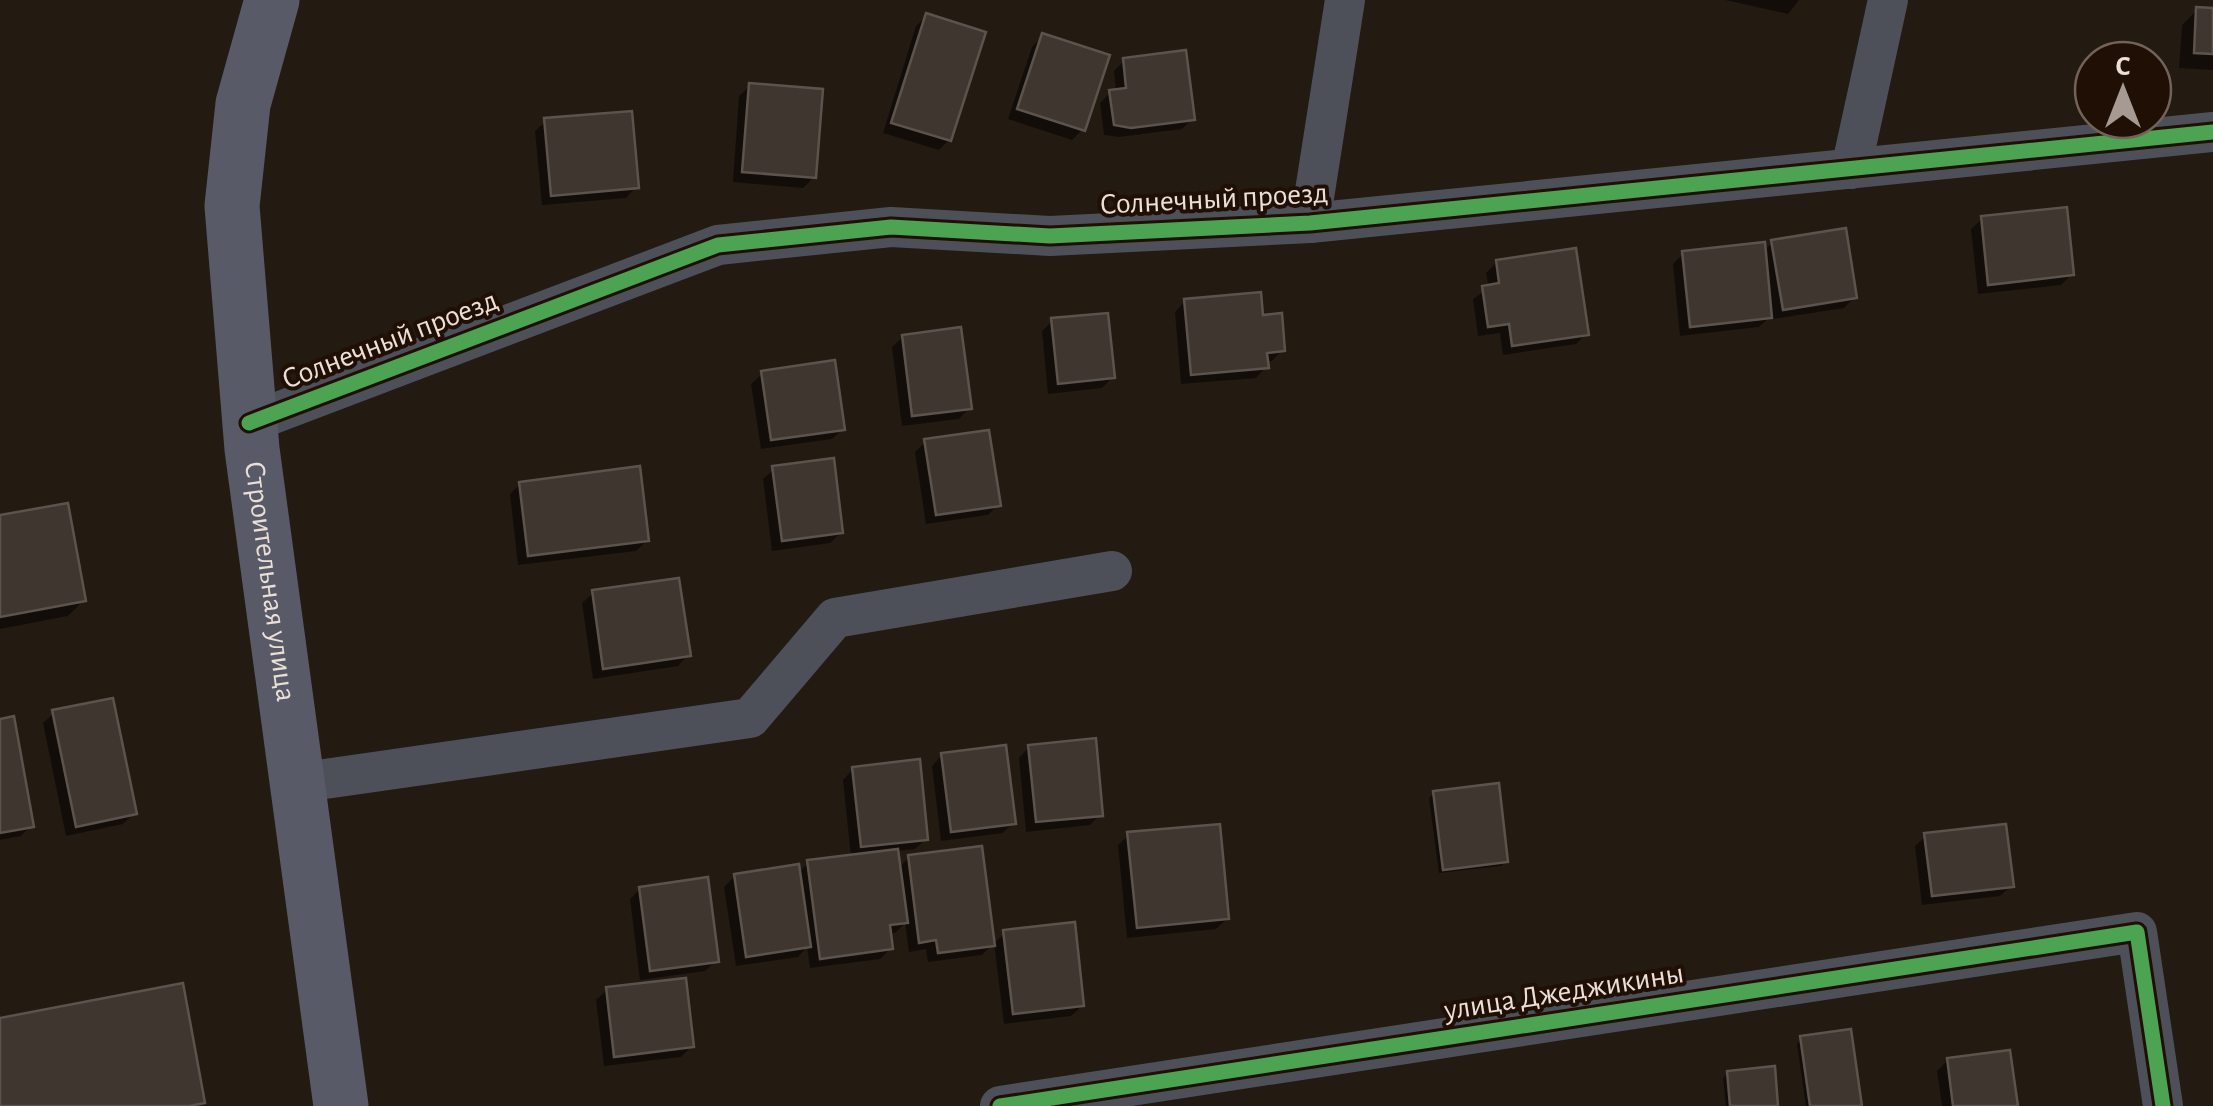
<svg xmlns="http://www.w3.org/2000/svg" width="2213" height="1106" font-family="'Alegreya Sans',sans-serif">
<rect width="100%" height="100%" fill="#231a12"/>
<g fill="#0007">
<path d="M1725,0h74l-11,14z"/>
<path d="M2197,10h16v60l-34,-2 3,-43z"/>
<path d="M927,16l22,124 -10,10 -56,-17 33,-107z"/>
<path d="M1043,36l40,93 -11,11 -64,-21 24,-72z"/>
<path d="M1124,61l68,58 -10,10 -63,8 -15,-2 -4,-32 10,-10 6,-1 -2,-21z"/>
<path d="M750,86l64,91 -11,11 -70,-6 6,-86z"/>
<path d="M546,121l90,66 -10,11 -84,7 -7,-74z"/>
<path d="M1982,219l90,55 -11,11 -83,9 -7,-65z"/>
<path d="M1773,242l82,55 -11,11 -71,11 -1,-4 -13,12 -79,9 -7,-72 10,-10 80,-3z"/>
<path d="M1497,262l89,72 -10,10 -73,11 -3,-22 -22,3 -5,-37 16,-11 -3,-15z"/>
<path d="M1185,301l97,49 -10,11 -6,1v5l-10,11 -75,6 -6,-72z"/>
<path d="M1052,321l60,57 -10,10 -54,6 -6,-63z"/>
<path d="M903,337l66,71 -10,11 -57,7 -10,-79z"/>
<path d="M762,374l81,55 -11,10 -71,10 -10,-65z"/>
<path d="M926,441l72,64 -10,10 -62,9 -11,-72z"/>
<path d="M774,469l67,64 -11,10 -58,8 -9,-72z"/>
<path d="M520,484l127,57 -11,10 -118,14 -8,-71z"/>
<path d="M0,517l83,84 -15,15 -68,13z"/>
<path d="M593,593l95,62 -10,11 -85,13 -11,-76z"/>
<path d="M54,713l80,100 -11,11 -57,12 -23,-113z"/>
<path d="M0,721l31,105 -10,10 -21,4z"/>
<path d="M1029,747l71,68 -10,10 -64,7 -7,-74z"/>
<path d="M942,755l71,68 -10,10 -62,8 -9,-75z"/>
<path d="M853,769l73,70 -11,10 -19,2 2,17 11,-10 83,87 -10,10 -54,7 -2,-13 -17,3 -4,-29 -10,10 -7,1 2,15 -10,10 -70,9 -3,-21 -9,10 -62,9 -12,-79 11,-11 63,-3 10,-10 43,-6 -8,-77z"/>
<path d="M1434,793l72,68 -5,5 -62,7 -10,-75z"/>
<path d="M1129,835l98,84 -11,10 -89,9 -9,-93z"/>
<path d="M1926,836l85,50 -11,10 -78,9 -7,-59z"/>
<path d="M640,889l76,72 -11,10 -65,9 -10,-81z"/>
<path d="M1005,933l77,73 -11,10 -67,8 -10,-81z"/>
<path d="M607,990l85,56 -11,11 -77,9 -8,-66z"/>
<path d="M1801,1039l58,67h-53l-9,-62z"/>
<path d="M1948,1060l67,46h-73l-5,-35z"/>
<path d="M1728,1073l48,33h-50l-3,-28z"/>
</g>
<g fill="#3e362f" stroke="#5c534c" stroke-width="2.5">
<path d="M2196,7l17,1v46l-19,-1z"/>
<path d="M926,13l60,19 -35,109 -60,-18z"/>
<path d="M1042,33l68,22 -25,76 -68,-22z"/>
<path d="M1186,50l9,70 -64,8 -17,-3 -5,-35 17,-2 -3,-30z"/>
<path d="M749,83l74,6 -7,89 -74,-6z"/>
<path d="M632,111l7,77 -88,8 -7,-78z"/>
<path d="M2067,207l7,68 -86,10 -7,-69z"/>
<path d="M1846,228l11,70 -74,12 -12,-70z"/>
<path d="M1765,242l7,76 -82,9 -8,-76z"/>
<path d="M1576,248l13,87 -77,11 -3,-22 -21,3 -6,-41 17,-3 -3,-23z"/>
<path d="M1261,292l2,23 19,-2 3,38 -18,2 2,15 -78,7 -7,-76z"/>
<path d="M1108,313l7,65 -57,6 -7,-66z"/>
<path d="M961,327l11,82 -60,7 -10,-81z"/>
<path d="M835,360l10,70 -74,10 -10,-69z"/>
<path d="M989,430l12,76 -65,9 -12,-76z"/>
<path d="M834,458l9,75 -61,8 -10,-75z"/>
<path d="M640,466l9,75 -121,15 -9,-74z"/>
<path d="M68,503l18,98 -86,16v-102z"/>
<path d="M679,578l12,78 -88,13 -11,-79z"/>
<path d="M113,698l24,116 -61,13 -24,-117z"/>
<path d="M14,716l20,111 -34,6v-114z"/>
<path d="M1096,738l7,78 -67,6 -8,-77z"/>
<path d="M1006,745l10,79 -65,8 -10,-79z"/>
<path d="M920,759l8,81 -67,7 -9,-80z"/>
<path d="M1499,783l9,79 -65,8 -10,-79z"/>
<path d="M1220,824l9,95 -92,9 -10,-96z"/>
<path d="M2006,824l8,63 -82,9 -8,-63z"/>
<path d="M982,846l13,100 -57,7 -2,-13 -17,3 -11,-88z"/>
<path d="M898,849l10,74 -18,2 3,24 -73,10 -13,-99z"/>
<path d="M799,864l12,83 -65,10 -12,-83z"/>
<path d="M708,877l11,85 -69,9 -11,-84z"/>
<path d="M1075,922l9,84 -71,8 -10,-84z"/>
<path d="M686,978l8,69 -80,10 -8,-70z"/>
<path d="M183,983l22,120 -16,3h-189v-88z"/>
<path d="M1851,1029l11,77h-52l-10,-70z"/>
<path d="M2010,1050l8,56h-65l-6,-48z"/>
<path d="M1775,1066l3,40h-48l-3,-35z"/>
</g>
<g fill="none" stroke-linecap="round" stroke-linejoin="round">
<g stroke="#4e5059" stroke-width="40">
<path d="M1851,169l37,-169"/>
<path d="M1310,223l35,-223"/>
<path d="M249,423l469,-178 173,-18 159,9 260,-13 903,-91"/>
<path d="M297,783l453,-65 85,-100 277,-47"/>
<path d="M1000,1106l1137,-174 26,174"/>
</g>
<path stroke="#585b67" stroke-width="55" id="s1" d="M272,0l-29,104 -11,102 20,243 89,657"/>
<defs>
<g id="cycleway">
<path d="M249,423l469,-178 173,-18 159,9 260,-13 903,-91"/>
<path d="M1000,1106l1137,-174 26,174"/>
</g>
</defs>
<use href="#cycleway" stroke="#200f04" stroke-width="21"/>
<use href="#cycleway" stroke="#4ca352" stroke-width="15"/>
</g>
<g text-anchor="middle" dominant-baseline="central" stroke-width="8" stroke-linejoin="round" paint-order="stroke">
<g font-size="30" fill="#ecdfd7" stroke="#200f04">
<text transform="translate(1214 199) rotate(-3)">Солнечный проезд</text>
<text transform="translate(390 340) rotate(-21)">Солнечный проезд</text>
<text stroke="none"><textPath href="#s1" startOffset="588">Строительная улица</textPath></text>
<text transform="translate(1564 992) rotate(-9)">улица Джеджикины</text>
</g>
</g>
<g transform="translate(2123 90)"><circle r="48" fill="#200f04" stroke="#726258" stroke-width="2.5"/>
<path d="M0-8L18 38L0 25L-18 38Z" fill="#a69a92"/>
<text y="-15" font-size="28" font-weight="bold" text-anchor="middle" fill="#ecdfd7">С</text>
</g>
</svg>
